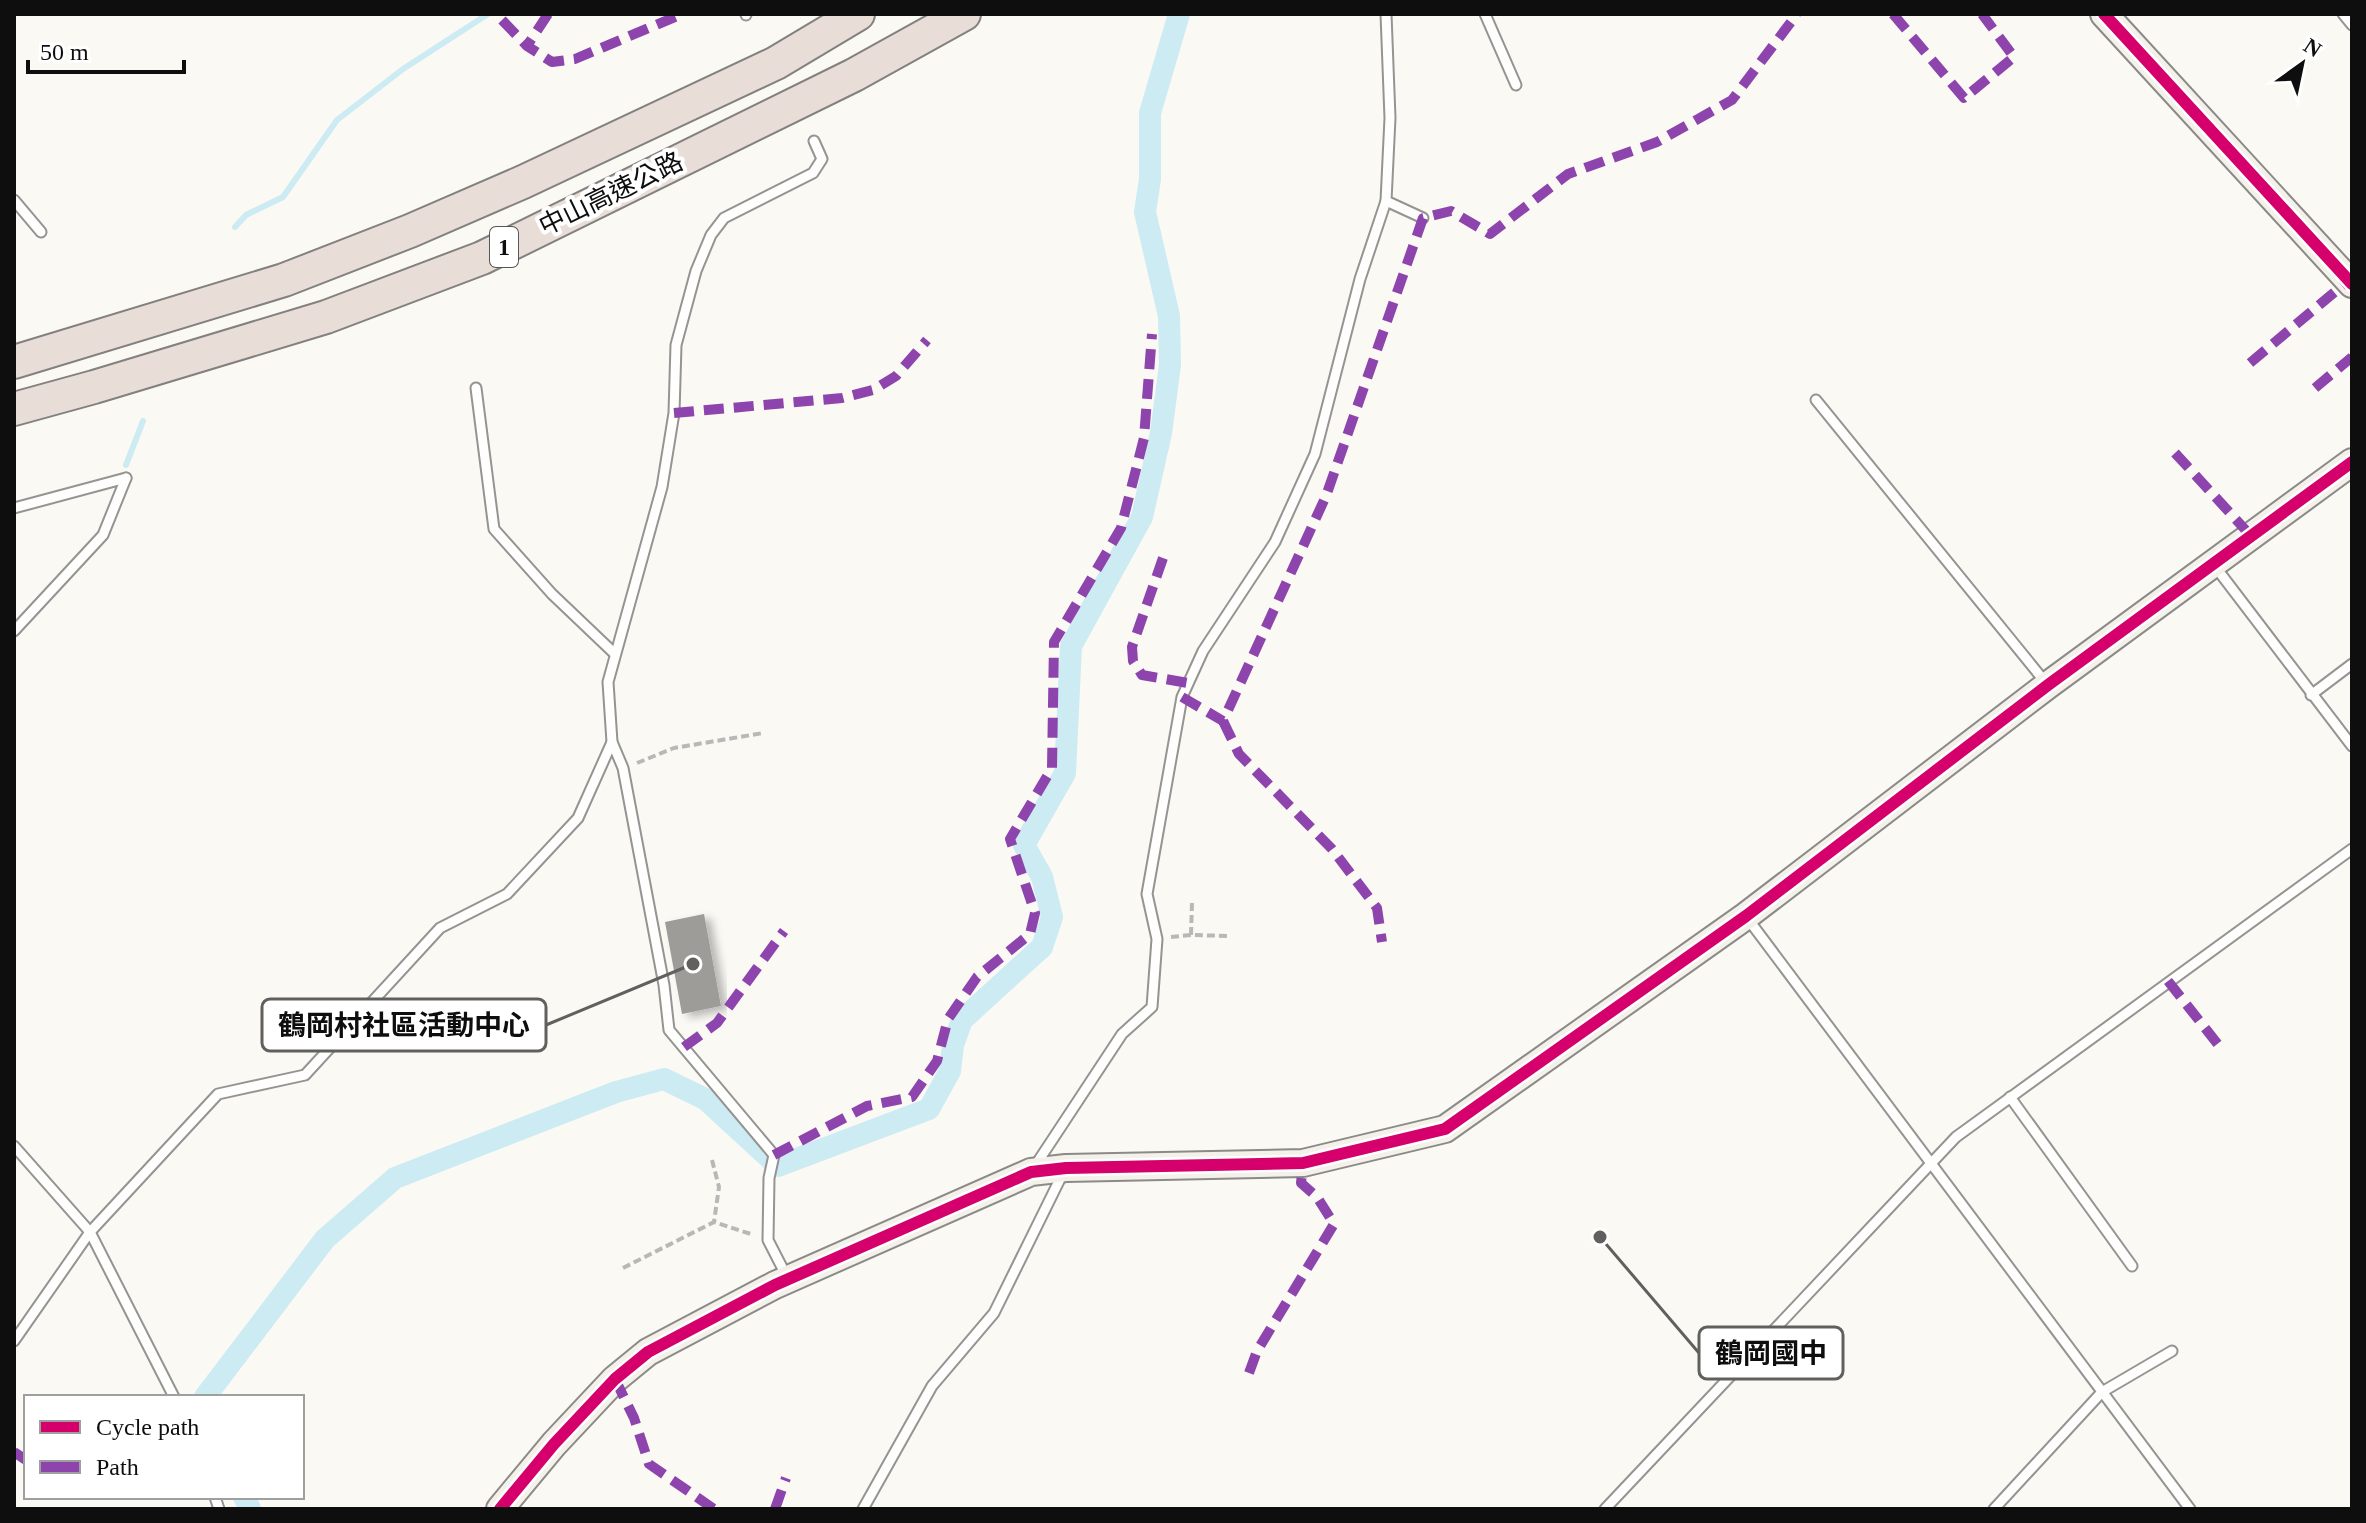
<svg xmlns="http://www.w3.org/2000/svg" width="2366" height="1523" font-family="'Times New Roman','Noto Sans TC',serif">
<defs>
<filter id="shadow"><feDropShadow dx="7" dy="4" stdDeviation="4" flood-color="#0004"/></filter>
</defs>
<rect width="100%" height="100%" fill="#fbf9f4"/>
<g fill="none" stroke-linecap="round" stroke-linejoin="round">
<g stroke="#ccebf3" stroke-width="6">
<path d="M235,227l11,-12 37,-18 54,-77 66,-51 85,-55"/>
<path d="M126,465l17,-44"/>
</g>
<g stroke="#ccebf3" stroke-width="22">
<path d="M205,1397l120,-158 70,-61 221,-86 48,-13 41,20 73,67 151,-57 21,-38 3,-26 9,-25 80,-73 10,-30 -10,-40 -18,-32 41,-72 6,-127 71,-129 19,-84 9,-68 -1,-49 -24,-104 5,-33v-66l29,-99"/>
<path d="M244,1497l6,12"/>
</g>
</g>
<path fill="#9e9c99" filter="url(#shadow)" d="M704,914l17,92 -39,8 -17,-92z"/>
<g fill="none" stroke-linecap="round" stroke-linejoin="round">
<defs>
<g id="lane">
<path d="M746,14v1"/>
<path d="M1386,14l4,104 -4,83 37,17"/>
<path d="M1485,14l31,71"/>
<path d="M2343,14l9,11"/>
<path d="M14,200l27,32"/>
<path d="M476,388l18,141 58,65 63,60"/>
<path d="M1816,400l230,283"/>
<path d="M14,508l112,-30"/>
<path d="M2214,565l138,181"/>
<path d="M14,631l89,-96 23,-57"/>
<path d="M2311,695l41,-31"/>
<path d="M1748,919l442,590"/>
<path d="M2010,1097l122,169"/>
<path d="M14,1146l76,86 84,165"/>
<path d="M1035,1166l87,-132 30,-27 5,-68 -10,-45 35,-197 21,-46 72,-109 40,-88 45,-175 26,-78"/>
<path d="M787,1277l-19,-37 1,-62 5,-23 -105,-125 -5,-45 -41,-217 -11,-26 -4,-60 54,-195 12,-74 2,-68 20,-74 15,-36 13,-17 89,-45 9,-14 -8,-18"/>
<path d="M14,1341l76,-109 128,-138 87,-19 135,-147 67,-34 71,-76 34,-76"/>
<path d="M215,1497l4,12"/>
<path d="M863,1509l69,-123 62,-73 69,-140"/>
<path d="M1605,1509l351,-372 396,-288"/>
<path d="M1994,1509l108,-117 70,-41"/>
</g>
<g id="secondary">
<path d="M2104,14l248,270"/>
<path d="M500,1509l54,-65 61,-65 33,-27 127,-67 256,-113 35,-4 237,-5 142,-34 301,-213 302,-231 304,-223"/>
</g>
<g id="highway">
<path d="M14,362l270,-82 126,-49 113,-49 253,-119 82,-49"/>
<path d="M14,409l80,-22 232,-70 156,-59 372,-183 110,-61"/>
</g>
</defs>
<use href="#lane" stroke="#959492" stroke-width="13"/>
<use href="#secondary" stroke="#8b8a88" stroke-width="30"/>
<use href="#highway" stroke="#82817f" stroke-width="36"/>
<g stroke="#b8b8b7" stroke-width="4" stroke-dasharray="8 4" stroke-linecap="butt">
<path d="M637,763l37,-15 89,-15"/>
<path d="M1191,935l1,-33"/>
<path d="M1171,937l20,-2 39,1"/>
<path d="M712,1160l7,27 -5,35"/>
<path d="M623,1268l91,-46 40,13"/>
</g>
<use href="#lane" stroke="#fefefd" stroke-width="9"/>
<use href="#secondary" stroke="#f4f1eb" stroke-width="26"/>
<use href="#highway" stroke="#e8ddd7" stroke-width="32"/>
<g stroke="#8e44ad" stroke-width="10" stroke-dasharray="20 10" stroke-linecap="butt">
<path d="M548,14l-21,32 25,16 23,-3 107,-45"/>
<path d="M1893,14l71,84 50,-41 -32,-43"/>
<path d="M502,20l25,26"/>
<path d="M2250,363l99,-83"/>
<path d="M2315,388l37,-31"/>
<path d="M674,413l168,-15 31,-8 23,-14 31,-36"/>
<path d="M2175,453l77,84"/>
<path d="M1163,558l-31,89 1,14 9,14 46,8"/>
<path d="M1182,697l41,24 103,-225 97,-278 28,-7 39,23 78,-60 89,-32 75,-42 65,-86"/>
<path d="M1223,721l16,33 93,95 45,59 5,34"/>
<path d="M2168,981l52,66"/>
<path d="M684,1047l33,-24 67,-92"/>
<path d="M774,1155l93,-49 45,-9 25,-36 11,-42 29,-42 53,-43 5,-21 -25,-74 42,-71 2,-126 67,-114 23,-90 8,-104"/>
<path d="M1249,1373l8,-22 77,-127 -17,-27 -16,-14 2,-20"/>
<path d="M615,1379l19,39 15,46 65,45"/>
<path d="M14,1452l12,8"/>
<path d="M775,1509l11,-31"/>
</g>
<defs>
<g id="cycleway">
<path d="M2104,14l248,270"/>
<path d="M500,1509l54,-65 61,-65 33,-27 127,-67 256,-113 35,-4 237,-5 142,-34 301,-213 302,-231 304,-223"/>
</g>
</defs>
<use href="#cycleway" stroke="#fff" stroke-width="17"/>
<use href="#cycleway" stroke="#d6006c" stroke-width="12"/>
</g>
<g text-anchor="middle" dominant-baseline="central" stroke-width="8" stroke-linejoin="round" paint-order="stroke">
<rect fill="#fff" stroke="#565656" stroke-width="2" x="490" y="227" width="28" height="40" rx="6"/>
<g font-size="24" font-weight="bold" fill="#0e0e0e">
<text x="504" y="247">1</text>
</g>
<g font-size="26" fill="#0e0e0e" stroke="#fff">
<text transform="translate(611 194) rotate(-26)">中山高速公路</text>
</g>
</g>
<path fill="none" stroke="#61605e" stroke-width="3" d="M693 964L546 1025M1600 1237L1699 1353"/>
<g fill="#61605e" stroke="#fff" stroke-width="3">
<circle cx="693" cy="964" r="8"/>
<circle cx="1600" cy="1237" r="8"/>
</g>
<g fill="#fff" stroke="#61605e" stroke-width="3">
<rect x="262" y="999" width="284" height="52" rx="8"/>
<rect x="1699" y="1327" width="144" height="52" rx="8"/>
</g>
<g font-size="28" text-anchor="middle" font-weight="bold" fill="#0e0e0e">
<text x="404" y="1035">鶴岡村社區活動中心</text>
<text x="1771" y="1363">鶴岡國中</text>
</g>
<rect width="2366" height="1523" fill="none" stroke="#0e0e0e" stroke-width="32"/>
<rect x="24" y="1395" width="280" height="104" fill="#ffffff" stroke="#9f9f9f" stroke-width="2"/>
<rect x="40" y="1421" width="40" height="12" fill="#d6006c" stroke="#9f9f9f" stroke-width="2"/>
<text x="96" y="1435" font-size="24" fill="#0e0e0e">Cycle path</text>
<rect x="40" y="1461" width="40" height="12" fill="#8e44ad" stroke="#9f9f9f" stroke-width="2"/>
<text x="96" y="1475" font-size="24" fill="#0e0e0e">Path</text>
<g transform="translate(2302 64) rotate(33)" stroke="#ffffff" stroke-width="6" paint-order="stroke">
<path d="M0-6L14 30L0 20L-14 30Z" fill="#0e0e0e"/>
<text y="-12" font-size="22" font-weight="bold" text-anchor="middle" fill="#0e0e0e">N</text>
</g>
<path d="M28 60v12h156v-12" fill="none" stroke="#0e0e0e" stroke-width="4"/>
<text x="40" y="60" font-size="24" fill="#0e0e0e" stroke="#ffffff" stroke-width="6" paint-order="stroke">50 m</text>
</svg>
